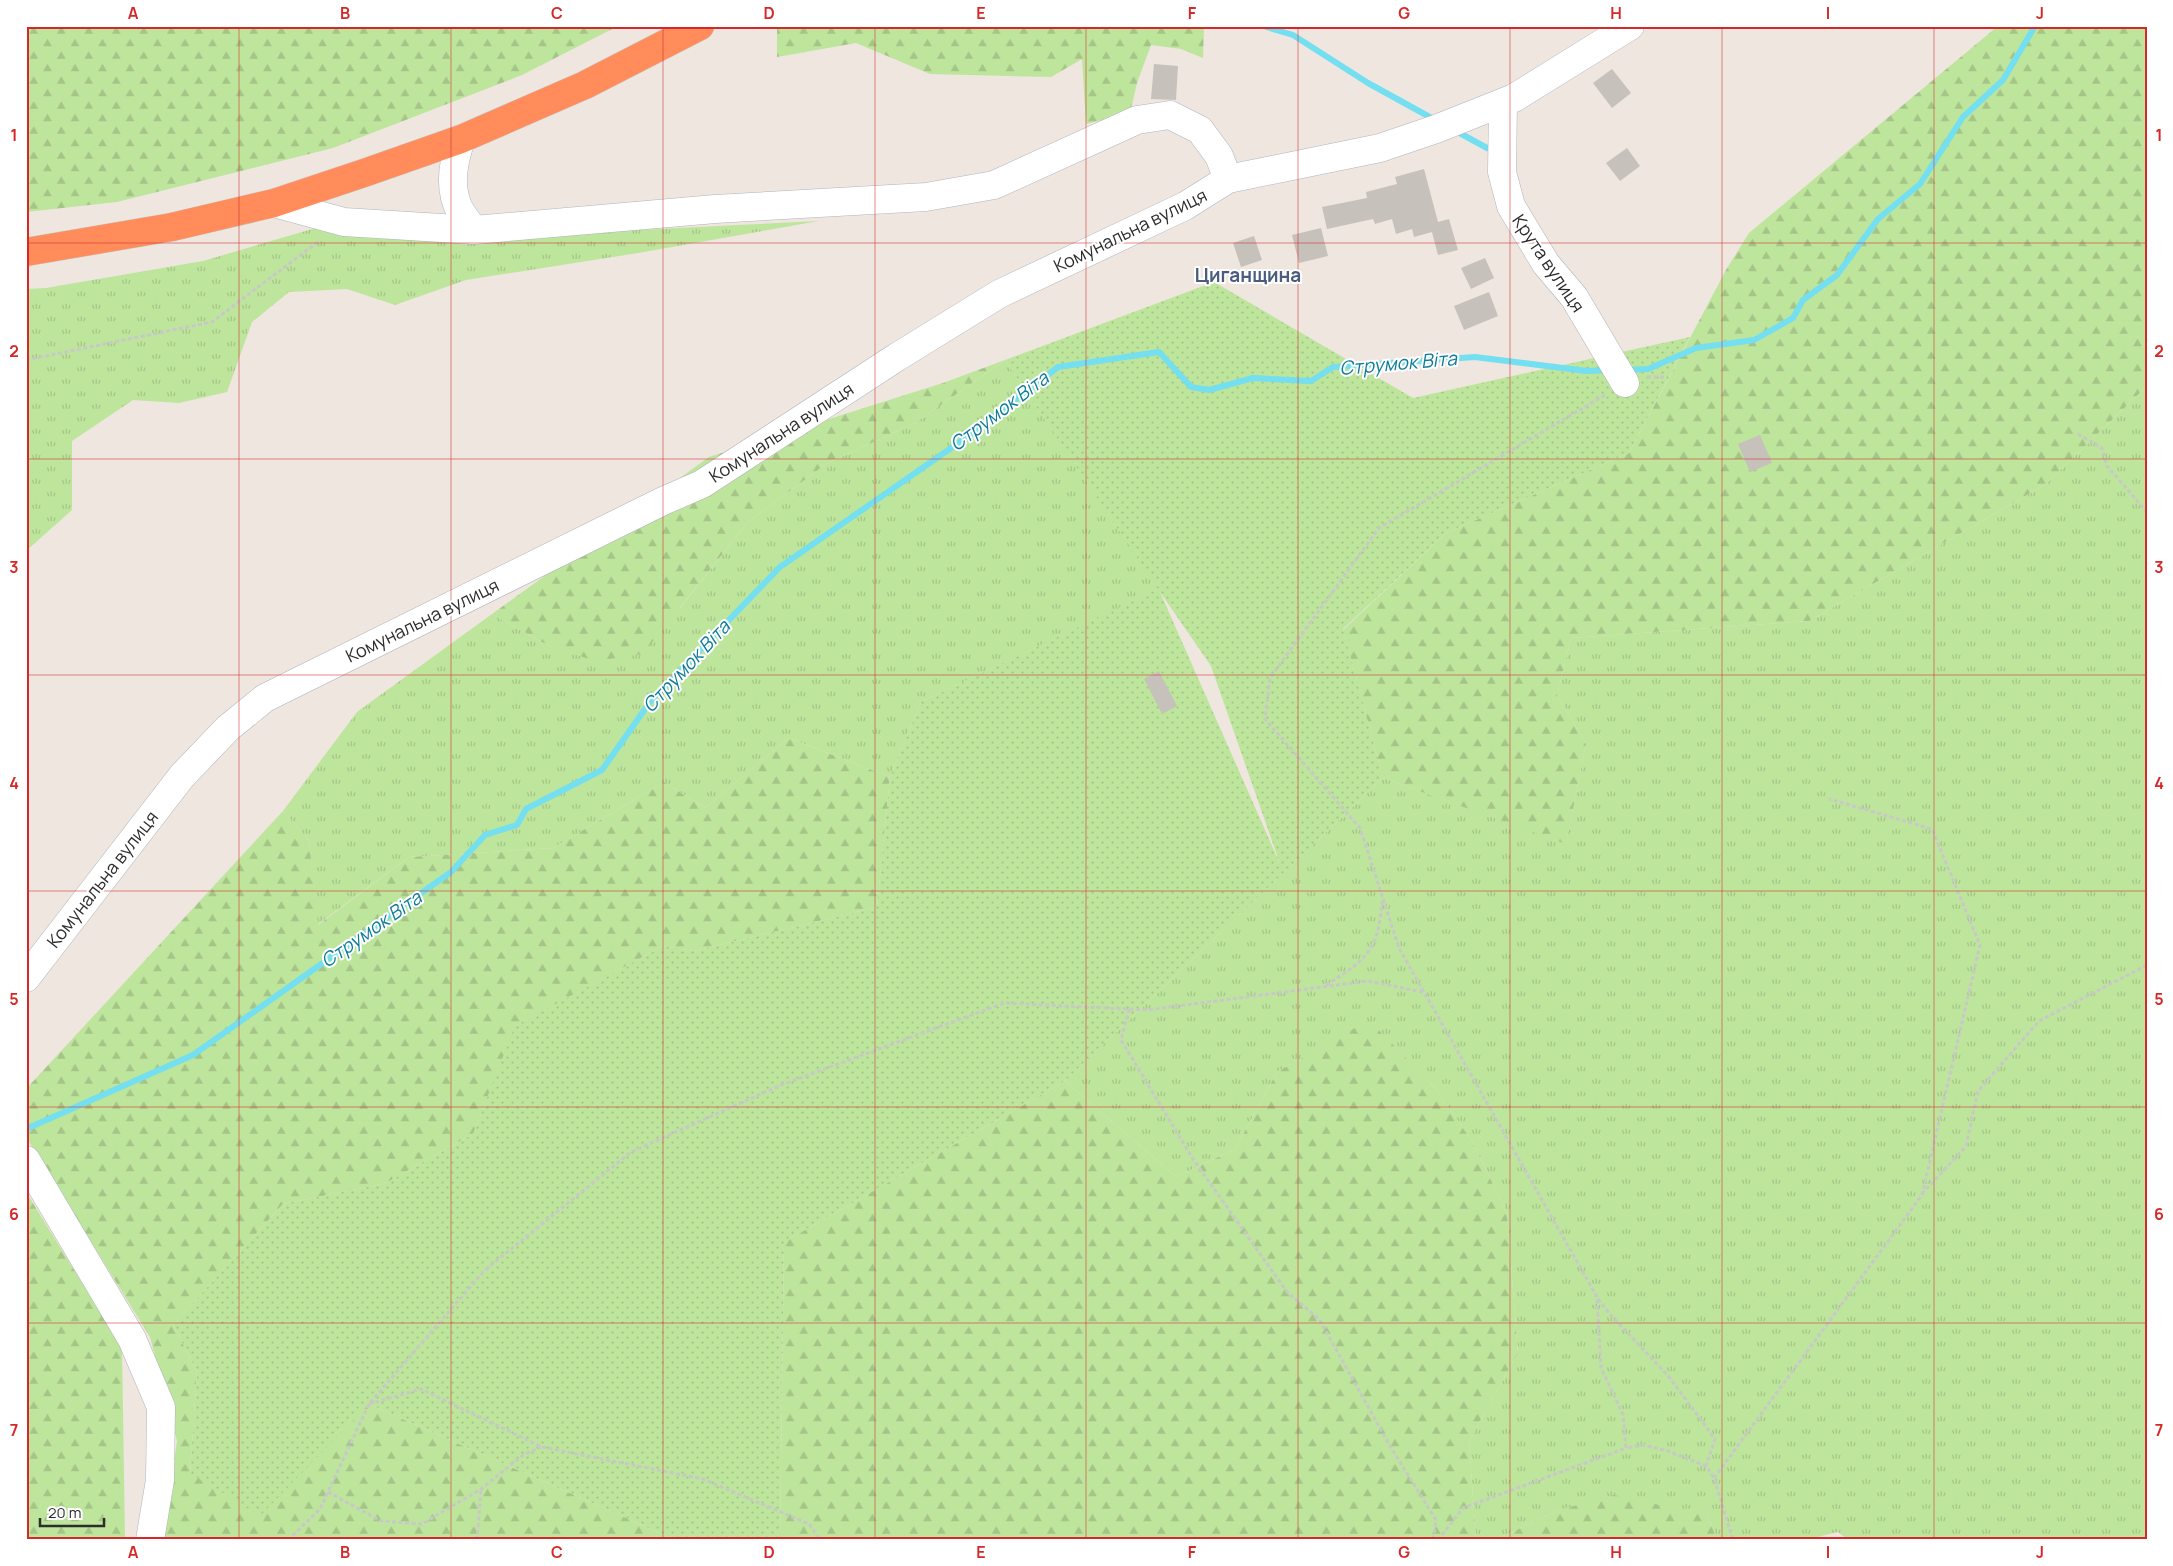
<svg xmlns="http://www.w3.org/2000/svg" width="2173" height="1566" font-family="Manrope,sans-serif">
<defs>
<pattern id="grass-tufts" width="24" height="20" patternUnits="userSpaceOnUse" patternTransform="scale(1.25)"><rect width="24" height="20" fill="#bee59c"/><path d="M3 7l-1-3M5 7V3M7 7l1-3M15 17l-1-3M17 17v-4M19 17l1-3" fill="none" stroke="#a4c587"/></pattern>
<pattern id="forest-firs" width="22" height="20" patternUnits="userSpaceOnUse" patternTransform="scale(1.25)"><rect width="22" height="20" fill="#bee59c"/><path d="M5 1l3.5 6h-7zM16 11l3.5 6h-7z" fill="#a4c587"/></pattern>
<pattern id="garden-dots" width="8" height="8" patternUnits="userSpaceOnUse" patternTransform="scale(1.25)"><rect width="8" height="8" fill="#bee59c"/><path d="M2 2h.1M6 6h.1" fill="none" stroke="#a4c587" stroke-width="1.8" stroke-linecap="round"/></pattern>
</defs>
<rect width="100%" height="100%" fill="#eee6df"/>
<g fill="url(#grass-tufts)">
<path d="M819,221l-181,32 -172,27 -71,25 -48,-16 -58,3 -37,30 -25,70 -48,11 -46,-3 -61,41v69l-46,41v-262l20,-1 157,-27 116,-34 215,8z"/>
<path d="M1005,360l154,229 -238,113 -31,75 -101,-39 -84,70 -41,-26 -111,66 -144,9 -92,68 -8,-85 -26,-29 74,-99 135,-98 61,34 127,-40 68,-86 78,-58 89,-41z"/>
<path d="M2147,386v1154h-299l-10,-8 -33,8h-88l-9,-24 -149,-6 -64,30h-19l-7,-99 49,-88 -11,-140 -35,-72 -37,-53 -66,-67 -92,51 -42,77 -59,28 -111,-96 318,-303 183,65 20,-99 -29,-49 14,-57 238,-17 237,-137z"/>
</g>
<g fill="url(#forest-firs)">
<path d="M26,26h592l-96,49 -189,73 -216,54 -91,10z"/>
<path d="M777,26h427l-1,32 -22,-9 -30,-4 -14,38 -7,30 -44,11 -4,-65 -31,18 -121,-3 -74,-31 -79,14z"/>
<path d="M1998,26h149v360l-101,98 -237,137 -238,17 -14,57 29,49 -20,100 -183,-66 -40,-148 103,-97 183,-80 97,-183 23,-37z"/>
<path d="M1005,360l-90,63 -89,41 -78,58 -105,132 -47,7 -43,-13 -61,-34 217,-157 234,-74z"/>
<path d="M789,738l101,39 -13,130 -183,44 -31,-5 -147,80 -43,108 -87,49 -103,21 -110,121 24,46 -7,102 179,-69 307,136h-514l15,-99 -27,-104 -124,-200v-48l257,-278 26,29 9,85 91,-68 144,-9 111,-66 41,26z"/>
<path d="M1369,1020l66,68 37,53 35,72 11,140 -49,88 7,99h-696l4,-298 281,-161 111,96 59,-28 42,-77z"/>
<path d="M26,1192l96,156 3,192h-99z"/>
<path d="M1614,1495l94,21 9,24h-222l64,-30z"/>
</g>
<path fill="url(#garden-dots)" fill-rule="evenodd" d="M1214,282l199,116 277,-61 -61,116 -183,80 -103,96 40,149 -318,303 -281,161 -4,298h-104l-307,-136 -109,112 -70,-43 7,-102 -24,-46 110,-121 103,-21 87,-49 42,-108 148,-80 31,5 183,-44 13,-130 31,-75 237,-113 -153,-229zM1160,592l51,74 69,198z"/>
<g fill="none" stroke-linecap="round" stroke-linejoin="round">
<g stroke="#73dff0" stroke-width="6">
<path d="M1263,26l30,9 75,48 69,38"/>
<path d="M1454,130l33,18"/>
<path d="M1626,370l22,-1 48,-21 58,-8 39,-22 10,-18 34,-25 41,-56 42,-35 43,-67 40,-37 32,-54"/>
<path d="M26,1129l167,-74 258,-183 34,-37 32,-10 9,-16 76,-39 48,-68 130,-135 187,-130 91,-70 101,-15 32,35 18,3 44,-12 58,3 22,-14 142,-10 112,14 22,-1"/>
</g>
</g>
<g fill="#c7c1bb">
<path d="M1154,64l24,2 -2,34 -25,-1z"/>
<path d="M1612,69l19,24 -19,15 -19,-25z"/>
<path d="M1627,148l13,18 -20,15 -14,-18z"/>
<path d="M1424,169l14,53 11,-3 9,31 -20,5 -6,-23 -18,5 -2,-8 -16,5 -4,-15 -17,5 -2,-5 -46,10 -5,-22 45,-9 -1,-6 31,-8 -2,-7z"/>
<path d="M1321,228l7,28 -29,7 -7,-28z"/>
<path d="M1254,236l8,24 -21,7 -8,-24z"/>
<path d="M1485,258l9,20 -23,11 -10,-21z"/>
<path d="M1489,292l9,24 -34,14 -10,-24z"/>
<path d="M1760,435l12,28 -22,9 -12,-28z"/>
<path d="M1159,671l18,35 -15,8 -18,-35z"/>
</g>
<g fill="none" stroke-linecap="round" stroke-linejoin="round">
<defs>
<g id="minor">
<path d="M1503,103l-1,69 9,34 35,58 28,33 51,86"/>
<path d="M461,139c-7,22 -12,43 -4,65 3,9 11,18 17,26"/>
<path d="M274,203l70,19 130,8 241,-21 211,-12 68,-12 143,-65 33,-5 30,15 19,26 9,23"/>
<path d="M26,978l156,-202 46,-48 37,-30 398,-197 39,-17 195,-127 102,-63 186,-88 43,-27 152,-31 56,-19 78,-31 116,-72"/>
<path d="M26,1160l106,179 29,68 -1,73 -10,60"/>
</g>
<path id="highway" d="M26,252l146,-25 102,-24 90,-30 97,-34 124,-54 115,-59"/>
</defs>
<use href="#minor" stroke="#b0b4bd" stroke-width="29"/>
<use href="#highway" stroke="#c8c8c8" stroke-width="29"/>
<g stroke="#c8c8c8" stroke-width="3" stroke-dasharray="4 2.5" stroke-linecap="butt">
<path d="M26,360l186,-38 107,-81"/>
<path d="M1647,377h18"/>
<path d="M1605,395l-226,133 -109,150 -5,41 95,109 39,120 198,349 4,71 22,46 3,34 18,-3 24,6 38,15 8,12 19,62"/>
<path d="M2078,434l24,14 5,18 40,46"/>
<path d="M1326,985c40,-25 53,-35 56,-84"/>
<path d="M1129,1009l-8,31 72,119 94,133 32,27 71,127 46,74 -3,20"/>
<path d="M1922,1194l44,-48 12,-55 61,-70 108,-56"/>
<path d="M1598,1299l11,14 61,65 45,61 -9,27"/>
<path d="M369,1404l52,-15 121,58 161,32 106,45 11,16"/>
<path d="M1714,1478l208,-283 58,-250 -48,-116 -103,-30"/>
<path d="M328,1492l53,29 41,3 59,-35 42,-34 18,-8"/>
<path d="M288,1540l32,-31 49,-105 116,-134 146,-118 150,-67 223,-82 143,7 221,-29 55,11"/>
<path d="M477,1540l4,-51"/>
<path d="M1438,1540l25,-32 163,-60"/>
</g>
<use href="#minor" stroke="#fff" stroke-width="28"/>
<use href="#highway" stroke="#ff8c5a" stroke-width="28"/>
</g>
<path fill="none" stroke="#d62828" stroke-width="1" stroke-opacity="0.55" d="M239,26v1514M451,26v1514M663,26v1514M875,26v1514M1086,26v1514M1298,26v1514M1510,26v1514M1722,26v1514M1934,26v1514M26,243h2121M26,459h2121M26,675h2121M26,891h2121M26,1107h2121M26,1323h2121"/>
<g text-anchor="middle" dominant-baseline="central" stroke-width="4" stroke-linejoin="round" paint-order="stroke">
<g font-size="18" fill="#2d2d2d" stroke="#fff">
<text transform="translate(1130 230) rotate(-26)">Комунальна вулиця</text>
<text transform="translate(1549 263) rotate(56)">Крута вулиця</text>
<text transform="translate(781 432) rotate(-33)">Комунальна вулиця</text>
<text transform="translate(422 620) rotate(-26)">Комунальна вулиця</text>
<text transform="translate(102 879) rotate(-52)">Комунальна вулиця</text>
</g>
<g font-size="19" font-weight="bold" fill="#4c5c7f" stroke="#fff">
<text x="1248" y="275">Циганщина</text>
</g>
<g font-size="19" font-style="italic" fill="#0d7b9a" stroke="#fff">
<text transform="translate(1398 363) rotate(-5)">Струмок Віта</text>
<text transform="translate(999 411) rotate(-37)">Струмок Віта</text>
<text transform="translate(686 666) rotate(-47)">Струмок Віта</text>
<text transform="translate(371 929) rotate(-35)">Струмок Віта</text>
</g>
</g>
<rect width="2173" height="1566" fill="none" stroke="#ffffff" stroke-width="55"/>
<path d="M40 1518v8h64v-8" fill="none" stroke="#2d2d2d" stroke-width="2.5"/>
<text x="48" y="1518" font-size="15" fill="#2d2d2d" stroke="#ffffff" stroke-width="4" paint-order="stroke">20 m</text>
<rect x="28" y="28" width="2118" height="1510" fill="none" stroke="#d62828" stroke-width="2"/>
<g font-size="16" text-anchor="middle" font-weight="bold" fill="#d62828">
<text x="133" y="19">A</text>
<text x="345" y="19">B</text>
<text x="557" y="19">C</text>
<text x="769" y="19">D</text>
<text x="981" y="19">E</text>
<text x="1192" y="19">F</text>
<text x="1404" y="19">G</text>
<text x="1616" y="19">H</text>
<text x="1828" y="19">I</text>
<text x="2040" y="19">J</text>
<text x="14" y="141">1</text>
<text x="2159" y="141">1</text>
<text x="14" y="357">2</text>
<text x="2159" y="357">2</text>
<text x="14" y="573">3</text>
<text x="2159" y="573">3</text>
<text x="14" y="789">4</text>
<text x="2159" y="789">4</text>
<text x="14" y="1005">5</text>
<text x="2159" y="1005">5</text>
<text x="14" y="1220">6</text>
<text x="2159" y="1220">6</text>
<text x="14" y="1436">7</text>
<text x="2159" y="1436">7</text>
<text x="133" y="1558">A</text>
<text x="345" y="1558">B</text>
<text x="557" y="1558">C</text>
<text x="769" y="1558">D</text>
<text x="981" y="1558">E</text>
<text x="1192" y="1558">F</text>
<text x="1404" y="1558">G</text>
<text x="1616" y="1558">H</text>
<text x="1828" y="1558">I</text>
<text x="2040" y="1558">J</text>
</g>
</svg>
